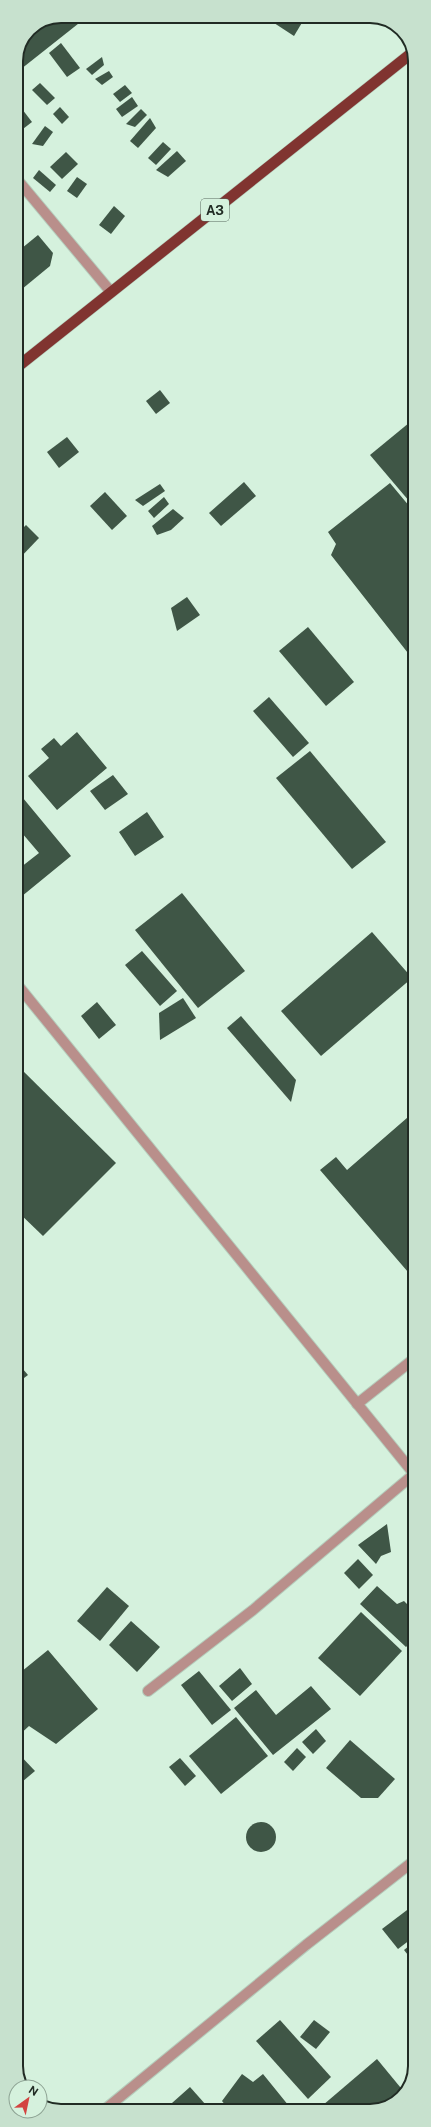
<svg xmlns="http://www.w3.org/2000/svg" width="431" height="2127" font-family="'Public Sans',sans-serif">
<rect width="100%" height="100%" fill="#d5f1dd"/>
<g fill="#3f5646">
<path d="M61,16h27l-72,57v-12l13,-32z"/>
<path d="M275,16h31l-12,20 -23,-15z"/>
<path d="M61,43l19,25 -13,9 -18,-24z"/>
<path d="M102,57l2,8 -12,10 -6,-6z"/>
<path d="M109,71l4,6 -11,8 -7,-6z"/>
<path d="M40,83l15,15 -8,7 -15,-15z"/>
<path d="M125,85l7,8 -12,9 -7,-8z"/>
<path d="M132,97l6,9 -16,11 -6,-8z"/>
<path d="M60,107l9,10 -7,7 -9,-10z"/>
<path d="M22,109l10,13 -13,10 -3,-4v-14z"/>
<path d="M141,109l6,6 -12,12 -9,-3z"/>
<path d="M150,118l6,10 -18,20 -8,-7z"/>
<path d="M45,126l8,6 -10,14 -11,-2z"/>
<path d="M163,142l8,7 -15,16 -8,-7z"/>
<path d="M177,151l9,10 -18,16 -12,-7z"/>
<path d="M66,152l12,12 -16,15 -12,-12z"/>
<path d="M39,170l17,15 -6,7 -17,-14z"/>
<path d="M77,177l10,7 -10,14 -10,-7z"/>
<path d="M114,206l11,10 -14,18 -12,-9z"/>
<path d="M38,235l15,18 -3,13 -34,28v-41z"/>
<path d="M160,390l10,13 -14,11 -10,-13z"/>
<path d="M415,418v90l-45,-53z"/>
<path d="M67,437l12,15 -20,16 -12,-16z"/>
<path d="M244,482l12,14 -35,30 -12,-13z"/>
<path d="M390,483l25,30v149l-84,-107 5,-11 -8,-12z"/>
<path d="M160,484l5,7 -22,15 -8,-6z"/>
<path d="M105,492l22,24 -15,14 -22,-24z"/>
<path d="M164,497l5,7 -15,14 -6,-7z"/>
<path d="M173,509l11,9 -13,12 -14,5 -5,-9z"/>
<path d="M26,525l13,13 -22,23 -1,-26z"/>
<path d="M187,597l13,18 -23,16 -6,-23z"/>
<path d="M308,627l46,55 -28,24 -47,-55z"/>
<path d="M269,697l40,46 -16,14 -40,-46z"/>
<path d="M77,732l30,36 -50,42 -29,-34 21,-18 -8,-9 13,-11 7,8z"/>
<path d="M310,751l76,91 -34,27 -76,-91z"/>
<path d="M113,775l15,19 -23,16 -15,-19z"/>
<path d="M18,792l53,64 -55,45v-30l23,-18 -23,-27z"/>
<path d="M147,812l17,25 -29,19 -16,-24z"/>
<path d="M182,893l63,78 -47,37 -63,-78z"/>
<path d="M372,932l40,46 -91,78 -40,-45z"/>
<path d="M142,951l35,40 -17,15 -35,-41z"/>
<path d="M183,998l13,20 -36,22 -1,-27z"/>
<path d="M97,1002l19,23 -17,14 -18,-23z"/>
<path d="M241,1016l55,64 -5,22 -64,-74z"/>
<path d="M16,1064l100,99 -73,73 -27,-26z"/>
<path d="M415,1111v155l-7,6 -88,-102 16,-13 11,13z"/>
<path d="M16,1361l12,14 -12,9z"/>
<path d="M415,1392v22l-6,-16z"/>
<path d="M387,1524l4,28 -10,4 -5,8 -18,-19z"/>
<path d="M358,1559l15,16 -14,14 -15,-16z"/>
<path d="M377,1586l20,18 7,-3 11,11v26l-9,9 -46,-43z"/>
<path d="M107,1587l22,19 -29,35 -23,-20z"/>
<path d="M361,1612l41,39 -42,45 -42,-38z"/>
<path d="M131,1621l29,26 -23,25 -28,-27z"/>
<path d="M48,1650l50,59 -42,35 -27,-18 -13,12v-62z"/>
<path d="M240,1668l12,16 -20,17 -13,-15z"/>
<path d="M199,1671l32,39 -19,15 -31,-40z"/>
<path d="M311,1686l20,23 -58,46 -39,-47 22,-18 20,25z"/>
<path d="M236,1717l32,39 -47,38 -32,-38z"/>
<path d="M316,1729l10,12 -13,13 -11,-12z"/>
<path d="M350,1740l45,39 -17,19h-17l-35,-30z"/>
<path d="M297,1748l9,9 -13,14 -9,-9z"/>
<path d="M16,1751l19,20 -19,16z"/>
<path d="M180,1758l16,18 -11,10 -16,-19z"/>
<circle cx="261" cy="1837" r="15"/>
<path d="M415,1904v32l-17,13 -16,-20z"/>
<path d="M415,1941v23l-11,-14z"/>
<path d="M280,2020l51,57 -23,22 -52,-58z"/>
<path d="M314,2020l16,12 -14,17 -16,-12z"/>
<path d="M377,2059l28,34 -1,3 -28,15h-60z"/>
<path d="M242,2074l11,8 10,-8 30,37h-63l-8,-10z"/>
<path d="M190,2087l16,18 -7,6h-36z"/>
</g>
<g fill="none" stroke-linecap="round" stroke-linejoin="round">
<defs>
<g id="minor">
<path d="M16,178l95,114"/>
<path d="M16,983l399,492"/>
<path d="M357,1404l58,-46"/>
<path d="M148,1691l105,-81 161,-136"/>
<path d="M103,2111l203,-166 109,-85"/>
</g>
<path id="trunk" d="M16,368l397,-316"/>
</defs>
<use href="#minor" stroke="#b5cdbc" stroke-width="12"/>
<use href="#trunk" stroke="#b5cdbc" stroke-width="12"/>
<use href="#minor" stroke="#b98f8b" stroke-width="10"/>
<use href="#trunk" stroke="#803430" stroke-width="11"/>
</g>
<g text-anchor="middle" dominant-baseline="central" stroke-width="4" stroke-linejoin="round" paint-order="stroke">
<rect fill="#d5f1dd" stroke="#57665c" stroke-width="1" x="201" y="199" width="28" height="22" rx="3"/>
<g font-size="13" font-weight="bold" fill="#212b24">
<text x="215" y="210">A3</text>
</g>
</g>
<path d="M0 0H431V2127H0ZM61 23H370A38 38 0 0 1 408 61V2066A38 38 0 0 1 370 2104H61A38 38 0 0 1 23 2066V61A38 38 0 0 1 61 23Z" fill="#c7e1ce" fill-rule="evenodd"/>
<path fill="none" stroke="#212b24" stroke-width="2" d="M61 23H370A38 38 0 0 1 408 61V2066A38 38 0 0 1 370 2104H61A38 38 0 0 1 23 2066V61A38 38 0 0 1 61 23Z"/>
<g transform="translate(28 2099) rotate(33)"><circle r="19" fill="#d5f1dd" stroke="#8da293"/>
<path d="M0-3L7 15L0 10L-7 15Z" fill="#d34441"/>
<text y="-6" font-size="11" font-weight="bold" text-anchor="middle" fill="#212b24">N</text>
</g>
</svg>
